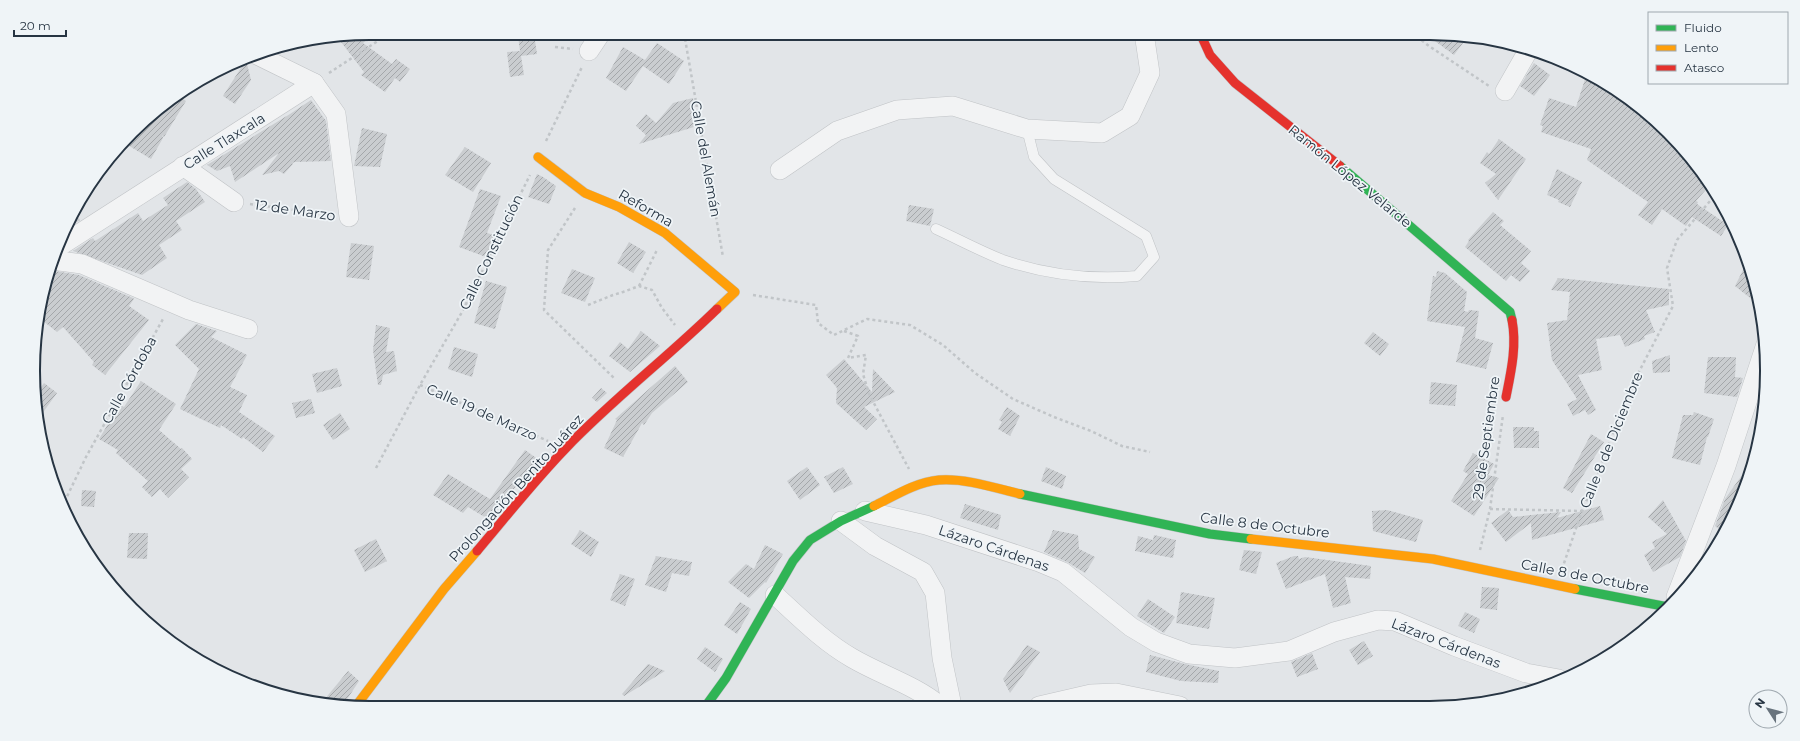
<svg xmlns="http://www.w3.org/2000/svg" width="1800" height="741" font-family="Montserrat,sans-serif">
<defs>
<pattern id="building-hatch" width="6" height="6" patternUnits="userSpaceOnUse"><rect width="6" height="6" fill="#cacdd0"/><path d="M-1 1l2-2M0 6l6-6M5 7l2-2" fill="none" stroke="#a4a7aa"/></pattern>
</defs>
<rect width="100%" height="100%" fill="#e2e5e8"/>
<g fill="url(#building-hatch)">
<path d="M370,33h5l-12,10 29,21 4,-5 14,10 -10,13 -5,-4 -10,14 -24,-17 3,-3 -26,-34z"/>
<path d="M1424,33l32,4 7,6 -9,12z"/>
<path d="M534,34l3,20 -16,2 3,19 -14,2 -3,-25 13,-1 -2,-15z"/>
<path d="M657,43l27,18 -15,23 -26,-18 -17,25 -20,-13 17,-31 22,13z"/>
<path d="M246,60l5,20 -16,24 -12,-8z"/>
<path d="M1534,63l16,12 -16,21 -14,-10z"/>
<path d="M1587,73l11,5 54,39 47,51 11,17 -14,16 2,1 -1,2 31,21 -7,11 -29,-19 -6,9 -24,-17 -10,16 -14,-10 10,-13 -61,-42 4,-11 -50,-17 2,-6 -3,-1 9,-27 27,9z"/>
<path d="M178,95l8,6 -22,36 -2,-2 1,3 -12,21 -25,-15 22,-27z"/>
<path d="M693,98l4,28 -58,18 7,-9 -10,-9 10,-12 10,9 17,-20z"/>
<path d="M311,100l15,21 5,40 -36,1 -3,1 1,1 -9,10 -5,-3 -17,4 17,-22 -44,29 -5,-16 -13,5 -10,-6 83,-51z"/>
<path d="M362,128l25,6 -7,33 -26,-1z"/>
<path d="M1499,139l27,20 -28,41 -13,-17 11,-9 -16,-11 7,-11 2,2z"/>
<path d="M465,147l26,16 -18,29 -28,-17z"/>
<path d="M1557,169l25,13 -12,25 -12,-5 1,-2 -12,-5z"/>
<path d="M537,174l6,3 13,9 -7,18 -21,-7z"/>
<path d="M187,182l9,7 9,13 -29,19 6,9 -23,15 8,13 -25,17 -69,-24 20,-13 2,3 43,-28 5,8 25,-16 -5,-7z"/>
<path d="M480,189l21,7 -14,37 7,2 -8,22 -27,-10z"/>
<path d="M909,205l25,4 -4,17 -24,-5z"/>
<path d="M74,211l6,9 -14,9z"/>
<path d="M1493,212l11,9 -4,4 31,26 -10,12 9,8 -10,11 -9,-7 -5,6 -41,-34 4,-6 -1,-1z"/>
<path d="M629,242l17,10 -13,21 -16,-10z"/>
<path d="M351,243l23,3 -5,34 -23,-3z"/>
<path d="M1747,262l8,21 4,22 -24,-19z"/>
<path d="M572,269l23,9 -10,24 -24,-9z"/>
<path d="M49,270l30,5 54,23 1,1 -5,7 20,14 -44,55 -13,-10 2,-3 -31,-35 -6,5 -19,-15z"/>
<path d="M1437,271l8,2 22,19 -3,19 4,1 1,-2 10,1 -4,27 18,5 -7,26 -30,-7 9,-35 -38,-6 6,-45 3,1z"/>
<path d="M1558,278l111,11v16l-23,5 9,22 -11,4 1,3 -20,8 -5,-12 -24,4 6,31 -24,5 18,35 -8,5 -3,-5 -12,6 -6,-12 10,-5 -25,-39 -5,-37 20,-3 3,-28 -19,-2z"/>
<path d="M486,281l21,6 -12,42 -21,-6z"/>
<path d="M196,324l21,7 -6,6 36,18 -17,32 17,8 -8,17 36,24 -12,16 -20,-15 -1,2 -21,-14 -1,3 -40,-19 19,-40 -24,-24z"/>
<path d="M376,325l14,3 -4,24 8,-1 3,20 -14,4 -2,10h-3l-5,-35z"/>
<path d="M641,331l19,15 -30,26 -21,-16 11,-14 8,7z"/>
<path d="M1373,332l16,12 -9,12 -16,-13z"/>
<path d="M454,347l24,7 -6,23 -24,-8z"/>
<path d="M1670,355v17l-17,1 -1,-12z"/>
<path d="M1708,357h28l-1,20 8,1 -6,19 -33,-4z"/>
<path d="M844,359l28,33 1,-23 22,23 -31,15 13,12 -11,11 -30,-27 1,-15 -11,-13z"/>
<path d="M675,366l13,16 -36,31 -8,12 -2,-2 -19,34 -19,-9 13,-28 -2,-1z"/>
<path d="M337,368l5,18 -25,7 -5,-19z"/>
<path d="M141,381l35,23 -17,26 22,19 1,-1 10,11 -11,10 8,8 -21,21 -8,-9 -8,8 -10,-10 6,-6 -32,-28 2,-3 -19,-11 21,-35 4,3z"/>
<path d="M1431,382l26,3 -2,21 -26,-2z"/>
<path d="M44,383l13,10 -18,25 -1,-27z"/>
<path d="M601,388l6,5 -10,9 -5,-4z"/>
<path d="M311,399l4,14 -19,5 -4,-15z"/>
<path d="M1007,407l13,9 -10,20 -12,-7 4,-7 -3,-2z"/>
<path d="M1694,412l20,7 -6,18h-1l-7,28 -28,-7 11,-43h10z"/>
<path d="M340,413l10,16 -17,11 -10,-15z"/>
<path d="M1513,427h21v4h5v17h-25z"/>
<path d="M1591,434l13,8 -32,51 -9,-5z"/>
<path d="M525,450l14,10 -51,59 -20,-12 -5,6 -30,-18 15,-21 42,25z"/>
<path d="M1473,453l21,11 -6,11 11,3 -25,38 -23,-15 17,-27 -5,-3z"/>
<path d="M807,467l13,18 -20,15 -13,-19z"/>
<path d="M843,467l10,17 -19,9 -10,-16z"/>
<path d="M1046,467l20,9 -4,13 -21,-8z"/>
<path d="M1742,475l7,4 -26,53 -8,-6 10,-27z"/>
<path d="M82,490l14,1 -2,16 -13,-1z"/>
<path d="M1663,500l23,41 -6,16 -27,15 -9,-17 11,-7 -3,-6 15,-8 -19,-17z"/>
<path d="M965,504l36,11 -3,15 -38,-12z"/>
<path d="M1600,506l4,14 -72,20 -1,-17 -25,19 -15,-19 17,-13 5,7 48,-5 -4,6z"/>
<path d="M1387,510l36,10 -7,22 -43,-11 -1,-20z"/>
<path d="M580,530l19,12 -8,15 -20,-13z"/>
<path d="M1053,530l25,5 1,14 16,8 -10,16 -18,-11 -23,-10z"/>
<path d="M129,533h19l-1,26 -20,-1z"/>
<path d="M1154,535l22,5 -3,18 -38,-7 3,-15 15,4z"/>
<path d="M376,539l11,22 -22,11 -11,-22z"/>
<path d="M765,545l18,9 -17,29 -1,-1 -16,16 -21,-16 18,-18 8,5z"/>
<path d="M1244,550l18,2 -6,22 -17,-4z"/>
<path d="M656,556l36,6 -3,14 -17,-3 -6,19 -21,-7z"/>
<path d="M1294,556h4l1,3 6,-2 66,9 -1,13 -25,-2 6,26 -18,5 -8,-34 -39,15 -10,-26z"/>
<path d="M620,574l15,5 -10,27 -15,-6z"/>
<path d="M1482,587l17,1 -2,22 -17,-2z"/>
<path d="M1181,592l34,6 -6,31 -33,-6z"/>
<path d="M1148,599l27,18 -11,16 -27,-17z"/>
<path d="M740,602l11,7 -14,25 -13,-9z"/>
<path d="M1465,612l15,7 -6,14 -16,-7z"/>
<path d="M1364,641l9,15 -15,9 -9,-15z"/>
<path d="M1027,645l13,7 -30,41 -7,-14z"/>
<path d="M705,647l18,12 -8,13 -18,-13z"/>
<path d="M1312,653l6,16 -21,8 -6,-15z"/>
<path d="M1150,655l35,9 34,7 -1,12 -37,-2 -35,-9z"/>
<path d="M648,664l17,7 -41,25 -2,-2z"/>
<path d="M348,671l11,10 -15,23 -20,-4z"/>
</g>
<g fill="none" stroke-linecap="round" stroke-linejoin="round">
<defs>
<path id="lane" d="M936,229c22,10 44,22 67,31 44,15 88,20 134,16l17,-19 -8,-21 -92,-57 -20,-22 -7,-28"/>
<g id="street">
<path d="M589,51l12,-18"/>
<path d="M255,54l59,29 22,31 13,103"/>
<path d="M1505,91l24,-42"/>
<path d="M183,166l51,36"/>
<path d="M780,170l57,-39 60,-21 56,-4 74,23 75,4 28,-17 20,-43 -6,-40"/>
<path d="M57,248l257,-165"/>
<path d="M52,260l30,4 107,46 59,19"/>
<path d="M865,511l61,14 113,37 24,10 68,55 25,15 33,12 46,4 54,-7 45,-19 44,-12 17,1 59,25 72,27 33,6"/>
<path d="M841,521l34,25 48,26 12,21 7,65 10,48"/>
<path d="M775,595c24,22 49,47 77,63 29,17 63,27 88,48"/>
<path d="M1676,597l50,-131 40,-122"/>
<path d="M1039,706l52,-12 25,-1 64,13"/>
</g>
<g id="fast">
<path d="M1340,166l170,146 2,8"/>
<path d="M1020,494l190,40 41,5"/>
<path d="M1575,589l93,18"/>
<path d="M705,707l21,-29 67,-117 17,-21 31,-19 33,-15"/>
</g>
<g id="slow">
<path d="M538,157l47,36 34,14 46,26 70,59 -18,17"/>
<path d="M874,506c20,-10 42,-24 65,-26 27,-2 56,8 81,14"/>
<path d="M1251,539l182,20 142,30"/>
<path d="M356,706l88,-117 33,-38"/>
</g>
<g id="jam">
<path d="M1200,33l10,22 25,28 105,83"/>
<path d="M1506,397c5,-25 11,-51 6,-77"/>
<path d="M477,551c29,-34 57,-70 89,-103 47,-49 102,-91 151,-139"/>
</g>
</defs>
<use href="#lane" stroke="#c0c3c6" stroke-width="11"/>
<use href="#street" stroke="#c0c3c6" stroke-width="20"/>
<use href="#fast" stroke="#c0c3c6" stroke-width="10"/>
<use href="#slow" stroke="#c0c3c6" stroke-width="10"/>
<use href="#jam" stroke="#c0c3c6" stroke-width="10"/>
<g stroke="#c1c5c8" stroke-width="2.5" stroke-dasharray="3 3" stroke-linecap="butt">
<path d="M684,33l39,224"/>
<path d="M1412,33l17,13 60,40"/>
<path d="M555,47l18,2"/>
<path d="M329,73l61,-40"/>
<path d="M546,141l36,-74"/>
<path d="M250,204l81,11"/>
<path d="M575,208l-27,42 -4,60 70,68"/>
<path d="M639,286l18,-36"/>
<path d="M753,295l63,10 2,18 16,12 33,-16 43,6 33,20 32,28 38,26 41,18 37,14 31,15 28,6"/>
<path d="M588,305l25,-10 10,-3 16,-6 13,4 10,18 13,17"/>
<path d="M844,331l14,5 -10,22 18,-3 -3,19 6,20 40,75"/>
<path d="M420,385l128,56"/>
<path d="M376,468l44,-83 42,-73 68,-137"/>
<path d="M1743,472l7,2"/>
<path d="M62,507l24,-50 77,-138"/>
<path d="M1490,509l92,2"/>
<path d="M1480,550l10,-41 13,-94"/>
<path d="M1562,569l20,-58 14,-32 31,-84 46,-89 -6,-38 10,-28 39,-46"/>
</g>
<use href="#lane" stroke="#f2f3f4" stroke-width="10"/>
<use href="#street" stroke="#f2f3f4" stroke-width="19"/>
<use href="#fast" stroke="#30b455" stroke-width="9"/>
<use href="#slow" stroke="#ff9f0a" stroke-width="9"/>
<use href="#jam" stroke="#e5322d" stroke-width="9"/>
</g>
<g text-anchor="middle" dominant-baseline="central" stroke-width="3.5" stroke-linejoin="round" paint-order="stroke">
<g font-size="14" fill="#273543" stroke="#eff4f7">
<text transform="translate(224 141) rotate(-32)">Calle Tlaxcala</text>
<text transform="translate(706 159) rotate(80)">Calle del Alemán</text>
<text transform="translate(1350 176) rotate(39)">Ramón López Velarde</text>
<text transform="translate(646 208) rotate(30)">Reforma</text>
<text transform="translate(295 210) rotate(8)">12 de Marzo</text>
<text transform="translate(491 252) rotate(-64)">Calle Constitución</text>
<text transform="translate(129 380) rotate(-61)">Calle Córdoba</text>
<text transform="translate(482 412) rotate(24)">Calle 19 de Marzo</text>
<text transform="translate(1486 438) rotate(-82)">29 de Septiembre</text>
<text transform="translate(1611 440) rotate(-68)">Calle 8 de Diciembre</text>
<text transform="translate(516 488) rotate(-48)">Prolongación Benito Juárez</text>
<text transform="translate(1265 525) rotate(7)">Calle 8 de Octubre</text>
<text transform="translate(994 548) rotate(19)">Lázaro Cárdenas</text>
<text transform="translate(1585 576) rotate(11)">Calle 8 de Octubre</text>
<text transform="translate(1446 643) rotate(21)">Lázaro Cárdenas</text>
</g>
</g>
<path d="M0 0H1800V741H0ZM370 40H1430A330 330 0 0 1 1760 370V371A330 330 0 0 1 1430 701H370A330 330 0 0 1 40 371V370A330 330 0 0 1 370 40Z" fill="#eff4f7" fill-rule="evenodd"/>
<path fill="none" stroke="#273543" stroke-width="2" d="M370 40H1430A330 330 0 0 1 1760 370V371A330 330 0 0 1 1430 701H370A330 330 0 0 1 40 371V370A330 330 0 0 1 370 40Z"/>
<rect x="1648" y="12" width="140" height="72" fill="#eff4f7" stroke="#9fa8af"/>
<rect x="1656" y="25" width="20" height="6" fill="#30b455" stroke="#9fa8af"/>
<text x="1684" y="32" font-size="12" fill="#273543">Fluido</text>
<rect x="1656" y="45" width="20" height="6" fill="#ff9f0a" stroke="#9fa8af"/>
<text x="1684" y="52" font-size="12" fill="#273543">Lento</text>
<rect x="1656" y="65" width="20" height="6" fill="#e5322d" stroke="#9fa8af"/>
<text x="1684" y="72" font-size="12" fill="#273543">Atasco</text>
<g transform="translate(1768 709) rotate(306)"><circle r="19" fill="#eff4f7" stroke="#9fa8af"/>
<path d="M0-3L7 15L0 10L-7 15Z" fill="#68737d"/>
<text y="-6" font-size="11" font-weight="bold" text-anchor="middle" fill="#273543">N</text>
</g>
<path d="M14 30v6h52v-6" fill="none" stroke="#273543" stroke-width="2"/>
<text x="20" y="30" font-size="12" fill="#273543" stroke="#eff4f7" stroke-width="3" paint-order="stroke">20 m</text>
</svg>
